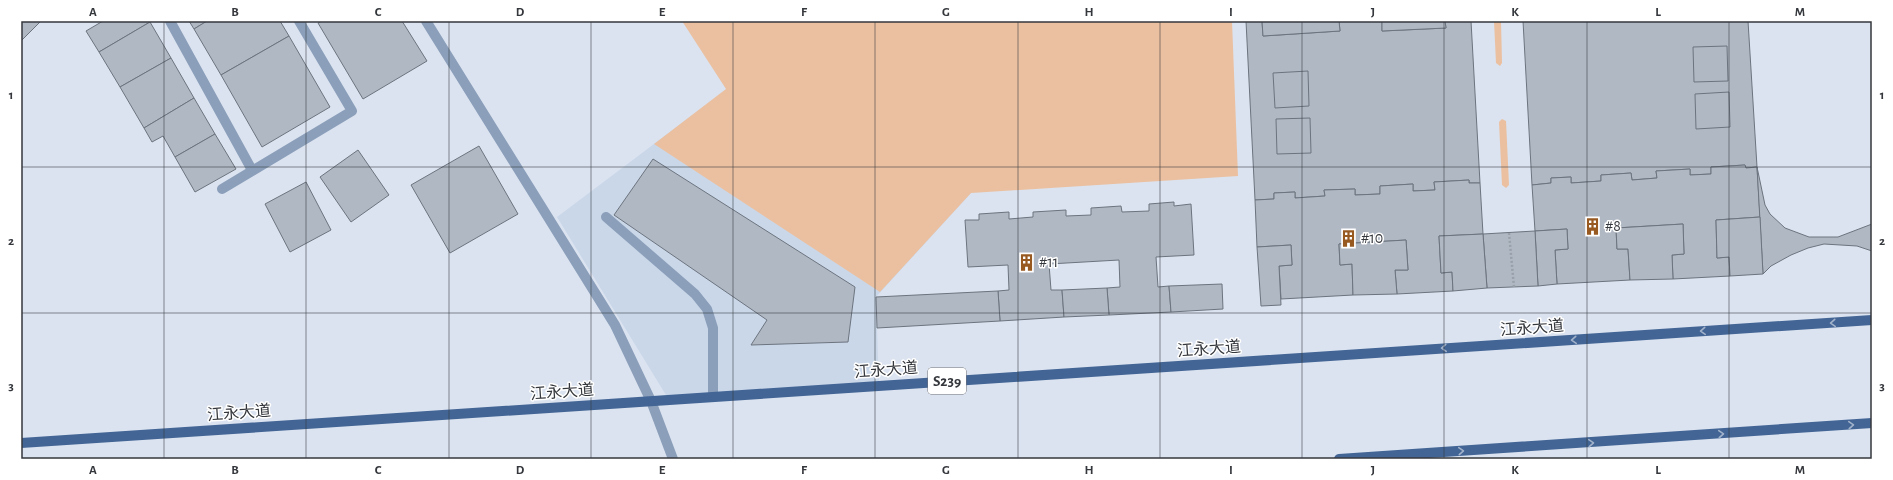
<svg xmlns="http://www.w3.org/2000/svg" width="1893" height="480" font-family="'Alegreya Sans','Noto Sans SC',sans-serif">
<rect width="100%" height="100%" fill="#dbe3f0"/>
<path fill="#cad7e9" d="M727,89l244,104 -95,104 3,89 -210,14 -112,-183z"/>
<g fill="#ebc0a0">
<path d="M682,21h550l6,155 -267,17 -91,99 -226,-148 72,-55z"/>
<path d="M1494,21h7l1,42 -2,3 -4,-3z"/>
<path d="M1502,119l4,2 3,64 -3,3 -4,-3 -3,-63z"/>
</g>
<g fill="#b0b8c4" stroke="#6c747f">
<path d="M21,21h20l-20,20z"/>
<path d="M103,21h46l1,1 -51,30 -13,-21z"/>
<path d="M189,21h18l-13,8z"/>
<path d="M207,21h73l9,15 -68,39 -27,-46z"/>
<path d="M322,21h80l25,40 -64,38 -45,-76z"/>
<path d="M1246,21h16l1,15 77,-5 -1,-10h43v10l64,-3 -1,-7h26l9,162h-11v-3l-35,2 1,8 -22,1v-7l-33,2v8l-25,1v-6l-31,1 1,6 -30,2v-6l-21,1v6l-19,1z"/>
<path d="M1262,21h77l1,10 -77,5z"/>
<path d="M1382,21h63l1,7 -64,3z"/>
<path d="M1523,21h225l9,146 -11,1 -1,-3 -34,2v7l-21,1v-6l-34,2 1,7 -25,2 -1,-7 -30,2v6l-30,2v-6l-20,1v5l-19,2z"/>
<path d="M150,22l21,36 -51,29 -21,-35z"/>
<path d="M289,36l41,71 -68,40 -41,-72z"/>
<path d="M1727,46l1,35 -34,1 -1,-35z"/>
<path d="M171,58l23,40 -50,30 -24,-41z"/>
<path d="M1308,71l1,35 -34,2 -2,-35z"/>
<path d="M1729,92l1,35 -34,2 -1,-35z"/>
<path d="M194,98l21,36 -40,23 -12,-21 -11,6 -8,-14z"/>
<path d="M1310,118l1,35 -34,1 -1,-35z"/>
<path d="M215,134l21,35 -41,23 -20,-35z"/>
<path d="M479,146l39,68 -68,39 -39,-68z"/>
<path d="M358,150l31,45 -38,27 -31,-45z"/>
<path d="M653,159l202,128 -7,55 -97,3 16,-25 -153,-105z"/>
<path d="M1745,165l1,3 11,-1 3,50 -44,3 1,38 12,-1 1,19 -57,3 -1,-24 12,-1 -1,-30 -67,4 1,21h11l2,31 -73,4 -2,-34 13,-1 -1,-20 -32,2 -3,-46 19,-2v-5l20,-1v6l30,-2v-6l30,-2 1,7 25,-2 -1,-7 34,-2v6l21,-1v-7z"/>
<path d="M1757,167l8,38 5,9 15,14 24,9h29l34,-13v27l-15,-5 -33,-2 -16,4 -17,7 -20,11 -8,8z"/>
<path d="M1469,180v3h11l3,51 -44,2 2,37 11,-1 1,19 -56,3 -2,-24h13l-2,-30 -67,4 1,21 12,-1 1,31 -72,4 -2,-33 13,-1 -1,-20 -34,2 -2,-47 19,-1v-6l21,-1v6l30,-2 -1,-6 31,-1v6l25,-1v-8l33,-2v7l22,-1 -1,-8z"/>
<path d="M306,182l25,48 -41,22 -25,-48z"/>
<path d="M1174,202v4l17,-2 3,51 -38,2 2,30 11,-1 2,26 -62,3 -2,-27 13,-1 -1,-27 -70,4 2,26h11l2,27 -64,4 -2,-30 11,-1 -1,-25 -40,2 -3,-47h14v-6l30,-2v7l24,-2v-5l33,-2v6l25,-1v-7l30,-2 1,6 27,-1v-7z"/>
<path d="M1760,217l3,57 -33,2 -1,-19 -12,1 -1,-38z"/>
<path d="M1683,224l1,30 -12,1 1,24 -43,1 -2,-31h-11l-1,-21z"/>
<path d="M1567,229l1,20 -13,1 2,34 -19,2 -3,-55z"/>
<path d="M1535,231l3,55 -51,2 -4,-54z"/>
<path d="M1483,234l4,54 -34,3 -1,-19 -11,1 -2,-37z"/>
<path d="M1406,240l2,30h-13l2,24 -44,1 -1,-31 -12,1 -1,-21z"/>
<path d="M1291,245l1,20 -13,1 2,39 -20,1 -4,-59z"/>
<path d="M1222,284l1,25 -52,3 -2,-26z"/>
<path d="M1107,288l2,27 -45,2 -2,-27z"/>
<path d="M998,291l2,30 -123,7 -1,-31z"/>
</g>
<g fill="none" stroke-linecap="round" stroke-linejoin="round">
<path stroke="#9aa0aa" stroke-width="2.5" stroke-dasharray="2 2" stroke-linecap="butt" d="M1509,233l5,54"/>
<g stroke="#8b9fba" stroke-width="10">
<path d="M170,21l82,149"/>
<path d="M426,21l189,304 36,76 22,58"/>
<path d="M222,189l130,-78 -53,-90"/>
<path d="M606,217l89,77 12,15 6,19v69"/>
</g>
<g stroke="#436595" stroke-width="10">
<path d="M21,443l1851,-123"/>
<path d="M1339,459l533,-36"/>
</g>
</g>
<defs><path id="oneway-chevron" d="M-2-3.5L2.5 0L-2 3.5" fill="none" stroke-width="1.6" stroke-linecap="round" stroke-linejoin="round"/></defs>
<g stroke="#a1b2ca">
<use href="#oneway-chevron" transform="translate(1833 323) rotate(176)"/>
<use href="#oneway-chevron" transform="translate(1703 331) rotate(176)"/>
<use href="#oneway-chevron" transform="translate(1574 340) rotate(176)"/>
<use href="#oneway-chevron" transform="translate(1444 348) rotate(176)"/>
<use href="#oneway-chevron" transform="translate(1851 425) rotate(-4)"/>
<use href="#oneway-chevron" transform="translate(1721 434) rotate(-4)"/>
<use href="#oneway-chevron" transform="translate(1591 443) rotate(-4)"/>
<use href="#oneway-chevron" transform="translate(1461 451) rotate(-4)"/>
</g>
<path fill="none" stroke="#34373c" stroke-width="1" stroke-opacity="0.55" d="M164,21v438M306,21v438M449,21v438M591,21v438M733,21v438M875,21v438M1018,21v438M1160,21v438M1302,21v438M1444,21v438M1587,21v438M1729,21v438M21,167h1851M21,313h1851"/>
<defs>
<symbol id="building-bare" viewBox="-9 -9 18 18"><path d="M-4-6H4V6H1V3H-1V6H-4ZM-2.5-4.3h1.7v1.8h-1.7ZM.8-4.3h1.7v1.8H.8ZM-2.5-1h1.7V.8h-1.7ZM.8-1h1.7V.8H.8Z" fill="#985921" stroke="#fff" stroke-width="2.5" paint-order="stroke"/></symbol>
</defs>
<g fill-rule="evenodd">
<use href="#building-bare" x="1580" y="214" width="25" height="25"/>
<use href="#building-bare" x="1336" y="226" width="25" height="25"/>
<use href="#building-bare" x="1014" y="250" width="25" height="25"/>
</g>
<g text-anchor="middle" dominant-baseline="central" stroke-width="3" stroke-linejoin="round" paint-order="stroke">
<rect fill="#fff" stroke="#717376" stroke-width="1" x="928" y="368" width="38" height="26" rx="3"/>
<g font-size="15" font-weight="bold" fill="#34373c">
<text x="947" y="381">S239</text>
</g>
<g font-size="16" fill="#34373c" stroke="#fff" text-anchor="start">
<text x="1605" y="226">#8</text>
<text x="1361" y="238">#10</text>
<text x="1039" y="262">#11</text>
</g>
<g font-size="16" fill="#34373c" stroke="#fff">
<text transform="translate(1532 328) rotate(-4)">江永大道</text>
<text transform="translate(1209 349) rotate(-4)">江永大道</text>
<text transform="translate(886 370) rotate(-4)">江永大道</text>
<text transform="translate(562 392) rotate(-4)">江永大道</text>
<text transform="translate(239 413) rotate(-4)">江永大道</text>
</g>
</g>
<rect width="1893" height="480" fill="none" stroke="#ffffff" stroke-width="44"/>
<rect x="22" y="22" width="1849" height="436" fill="none" stroke="#34373c" stroke-width="1.5"/>
<g font-size="13" text-anchor="middle" font-weight="bold" fill="#34373c">
<text x="93" y="16">A</text>
<text x="235" y="16">B</text>
<text x="378" y="16">C</text>
<text x="520" y="16">D</text>
<text x="662" y="16">E</text>
<text x="804" y="16">F</text>
<text x="946" y="16">G</text>
<text x="1089" y="16">H</text>
<text x="1231" y="16">I</text>
<text x="1373" y="16">J</text>
<text x="1515" y="16">K</text>
<text x="1658" y="16">L</text>
<text x="1800" y="16">M</text>
<text x="11" y="99">1</text>
<text x="1882" y="99">1</text>
<text x="11" y="245">2</text>
<text x="1882" y="245">2</text>
<text x="11" y="390">3</text>
<text x="1882" y="390">3</text>
<text x="93" y="474">A</text>
<text x="235" y="474">B</text>
<text x="378" y="474">C</text>
<text x="520" y="474">D</text>
<text x="662" y="474">E</text>
<text x="804" y="474">F</text>
<text x="946" y="474">G</text>
<text x="1089" y="474">H</text>
<text x="1231" y="474">I</text>
<text x="1373" y="474">J</text>
<text x="1515" y="474">K</text>
<text x="1658" y="474">L</text>
<text x="1800" y="474">M</text>
</g>
</svg>
